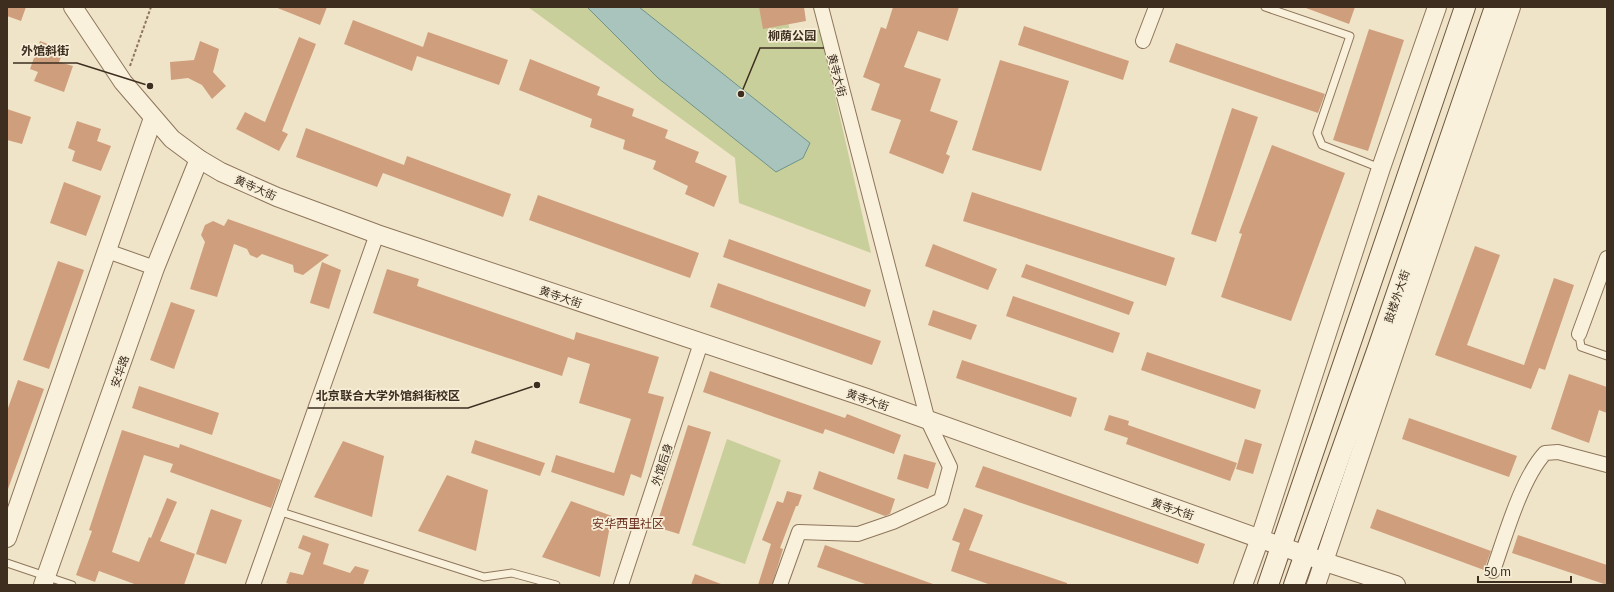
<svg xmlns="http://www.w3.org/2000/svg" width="1614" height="592" font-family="Georgia,'Noto Sans SC',serif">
<rect width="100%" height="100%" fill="#f0e4c8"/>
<g fill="#c9cf9b">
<path d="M528,7h256l6,23h30l51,223 -132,-50 -4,-45z"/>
<path d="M727,439l54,21 -36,104 -53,-19z"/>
</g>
<path fill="#a9c4bc" stroke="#6f938a" d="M587,7h52l171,136 -7,15 -27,14 -118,-94z"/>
<g fill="#cf9f7d">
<path d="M7,7h19l-5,14 -14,-5z"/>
<path d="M275,7h52l-7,18z"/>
<path d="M759,7h45l2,14 -43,8z"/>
<path d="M893,7h66l-11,34 -30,-10 -14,36 37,12 -11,32 28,10 -12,33 4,2 -7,18 -54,-21 12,-33 -30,-10 9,-26 -17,-7 18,-50 5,2z"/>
<path d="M1306,7h49l-6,17 -43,-16z"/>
<path d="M353,20l70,27 5,-15 80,28 -9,25 -82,-29 -5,15 -68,-27z"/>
<path d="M1024,26l105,35 -6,19 -105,-35z"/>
<path d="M1369,29l35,11 -36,111 -35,-11z"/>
<path d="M299,37l17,7 -34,87 6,3 -9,17 -43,-22 9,-17 20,10z"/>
<path d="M40,41l24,9 -5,12 14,4 -9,26 -30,-11 4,-9 -8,-3z"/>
<path d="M200,41l19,8 -6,23 13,14 -14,13 -10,-14 -14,-7 -17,2 -1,-18 24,-2z"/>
<path d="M1176,43l149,51 -7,19 -149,-51z"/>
<path d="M530,59l70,28 -3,8 37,14 -2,7 36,14 -3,8 34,14 -4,10 32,14 -13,31 -29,-13 3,-8 -35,-17 3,-8 -33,-12 2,-9 -35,-13 2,-8 -73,-29z"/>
<path d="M1000,60l69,21 -28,90 -69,-21z"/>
<path d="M1232,108l26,9 -42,125 -25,-8z"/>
<path d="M7,109l24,8 -9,27 -15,-4z"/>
<path d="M77,121l24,8 -4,12 14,5 -10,25 -29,-10 3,-10 -7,-3z"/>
<path d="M306,128l98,37 3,-9 104,38 -8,23 -120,-44 -6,14 -81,-30z"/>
<path d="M1272,145l73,28 -54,148 -70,-24 21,-63 -3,-1z"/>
<path d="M64,182l37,14 -15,40 -36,-13z"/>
<path d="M972,192l203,66 -9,28 -203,-65z"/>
<path d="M538,195l161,58 -9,25 -161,-58z"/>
<path d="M228,219l101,36 -26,20 -9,-3 -1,-7 -31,-11 -5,4 -7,-3 -3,-6 -13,-5 -17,53 -27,-8 15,-47 -4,-7 4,-10 8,-4 11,5z"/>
<path d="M729,239l142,51 -6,17 -142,-50z"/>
<path d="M933,244l64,25 -9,21 -63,-24z"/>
<path d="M1475,246l25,9 -33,90 57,20 30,-87 20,7 -29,85 -6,-2 -8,21 -96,-34z"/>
<path d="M58,261l26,9 -35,99 -26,-9z"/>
<path d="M322,262l19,8 -12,39 -19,-6z"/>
<path d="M1026,264l108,38 -5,13 -108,-38z"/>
<path d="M387,269l32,10 -2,7 157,54 2,-8 83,25 -11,36 16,4 -23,81 -10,-4 -7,22 -73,-24 5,-17 58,18 17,-54 -52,-16 11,-39 -22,-7 -6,19 -189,-63z"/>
<path d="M718,283l163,58 -9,24 -162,-58z"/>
<path d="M1013,296l107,37 -7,20 -107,-37z"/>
<path d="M171,302l24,8 -21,59 -24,-9z"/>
<path d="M933,310l44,15 -6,15 -43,-15z"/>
<path d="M1147,352l114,38 -6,19 -114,-39z"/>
<path d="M962,360l115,38 -6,19 -115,-39z"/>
<path d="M710,371l135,47 2,-4 54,21 -7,19 -69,-25 -2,5 -120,-42z"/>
<path d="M1569,374l38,13v26l-8,-3 -10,33 -38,-14z"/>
<path d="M18,380l26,9 -36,100h-1v-78z"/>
<path d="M139,386l80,27 -7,22 -80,-27z"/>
<path d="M1109,415l20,6 -1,4 109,38 -7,18 -104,-37 2,-6 -24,-8z"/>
<path d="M1409,418l108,38 -8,21 -107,-38z"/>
<path d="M688,425l23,7 -32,102 -23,-7z"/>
<path d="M122,430l57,18 1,-4 101,36 -10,28 -101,-36 3,-8 -29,-9 -32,97 27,10 10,-25 2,1 16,-40 10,4 -17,39 35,13 -11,31h-47l-38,-14 -4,11 -19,-7 16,-44 -3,-1z"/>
<path d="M1245,439l17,5 -9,30 -17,-5z"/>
<path d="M475,440l70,23 -5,13 -69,-23z"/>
<path d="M343,441l41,15 -12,61 -58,-20z"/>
<path d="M904,454l32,9 -8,26 -31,-10z"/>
<path d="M983,466l222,78 -7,20 -223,-77z"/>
<path d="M819,471l76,28 -5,15 -5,2 -72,-27z"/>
<path d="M447,475l41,15 -12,61 -58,-20z"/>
<path d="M787,491l15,4 -4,11h-2l-16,42 3,1 -11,36h-14l13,-41 -9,-4 15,-39 6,2z"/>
<path d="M571,501l41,15 -12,61 -58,-20z"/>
<path d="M964,508l19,7 -14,35 98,33v2h-76l-40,-14 9,-28 -8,-3z"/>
<path d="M211,509l31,11 -16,44 -30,-10z"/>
<path d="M1377,509l114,42 -7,19 -114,-42z"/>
<path d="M303,535l26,9 -6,20 27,9 5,-7 14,4 -6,15h-71l-6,-2 4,-11 13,3 8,-22 -13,-5z"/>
<path d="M1518,535l89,30v20l-95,-32z"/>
<path d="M825,545l108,39v1h-65l-51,-18z"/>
<path d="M695,574l26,10v1h-30z"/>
</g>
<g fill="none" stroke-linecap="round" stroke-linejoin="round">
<defs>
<g id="service">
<path d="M1265,7l85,29 -33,97 5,12 58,23"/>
<path d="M1579,334l2,13 26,9"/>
<path d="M278,511l206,66 28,-4 44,12"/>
<path d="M7,563l65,22"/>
</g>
<g id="minor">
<path d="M1143,41l13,-34"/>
<path d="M107,251l48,17"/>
<path d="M1579,334l28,-76"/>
<path d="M1493,571c12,-34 28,-92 52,-118l13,-1 49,13"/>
<path d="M253,585l124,-351"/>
<path d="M621,585l80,-242"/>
<path d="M780,585l19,-53 59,2 35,-12 48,-22 9,-33 -22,-46 -107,-414"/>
</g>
<g id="tertiary">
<path d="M73,7l50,75 49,57 27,20 22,13 56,25 100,37 487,163 461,165 71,23"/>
<path d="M7,538l146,-420"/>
<path d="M43,585l112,-317 44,-109"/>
<path d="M1243,585l17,-47 121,-370 56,-161"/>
<path d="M1316,585l195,-578"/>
</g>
<g id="secondary">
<path d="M1268,585l197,-578"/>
<path d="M1294,585l84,-237 117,-341"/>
</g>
</defs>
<use href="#service" stroke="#8d765c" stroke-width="9"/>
<use href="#minor" stroke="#8d765c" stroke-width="16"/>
<use href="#tertiary" stroke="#8d765c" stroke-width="20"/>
<use href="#secondary" stroke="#6f573f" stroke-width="22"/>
<path stroke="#8d765c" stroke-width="2" stroke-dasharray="3 2" stroke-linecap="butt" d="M130,66l21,-59"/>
<use href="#service" stroke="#faf1dc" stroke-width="7"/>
<use href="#minor" stroke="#faf1dc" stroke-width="14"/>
<use href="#tertiary" stroke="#faf1dc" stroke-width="18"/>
<use href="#secondary" stroke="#faf1dc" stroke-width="20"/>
</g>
<g text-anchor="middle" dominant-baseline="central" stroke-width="3.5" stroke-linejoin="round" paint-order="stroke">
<g font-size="11" fill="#3d2e20" stroke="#f7eed8">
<text transform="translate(838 75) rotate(75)">黄寺大街</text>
<text transform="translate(256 187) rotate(24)">黄寺大街</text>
<text transform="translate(561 296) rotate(19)">黄寺大街</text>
<text transform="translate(1396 296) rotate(-71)">鼓楼外大街</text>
<text transform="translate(119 371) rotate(-71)">安华路</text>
<text transform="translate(868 399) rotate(19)">黄寺大街</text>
<text transform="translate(661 464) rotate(-72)">外馆后身</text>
<text transform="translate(1173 508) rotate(19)">黄寺大街</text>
</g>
<g font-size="12" fill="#6b2e1e" stroke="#f7eed8">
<text x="628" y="522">安华西里社区</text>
</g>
</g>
<path fill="none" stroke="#3d2e20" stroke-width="1.5" d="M741 94L760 48H824M150 86L77 63H13M537 385L468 408H308"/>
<g fill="#3d2e20" stroke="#f7eed8" stroke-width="1.5">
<circle cx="741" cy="94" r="4"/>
<circle cx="150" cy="86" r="4"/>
<circle cx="537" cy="385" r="4"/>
</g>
<g font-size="12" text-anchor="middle" font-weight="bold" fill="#3d2e20" stroke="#f7eed8" stroke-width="3.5" stroke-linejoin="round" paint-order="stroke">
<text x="792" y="40">柳荫公园</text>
<text x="45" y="55">外馆斜街</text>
<text x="388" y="400">北京联合大学外馆斜街校区</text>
</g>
<rect width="1614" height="592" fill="none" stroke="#3d2e20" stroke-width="16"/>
<path d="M1478 576v6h93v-6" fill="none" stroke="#3d2e20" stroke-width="2"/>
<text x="1484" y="576" font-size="12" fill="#3d2e20" stroke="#f7eed8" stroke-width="3" paint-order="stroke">50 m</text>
</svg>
